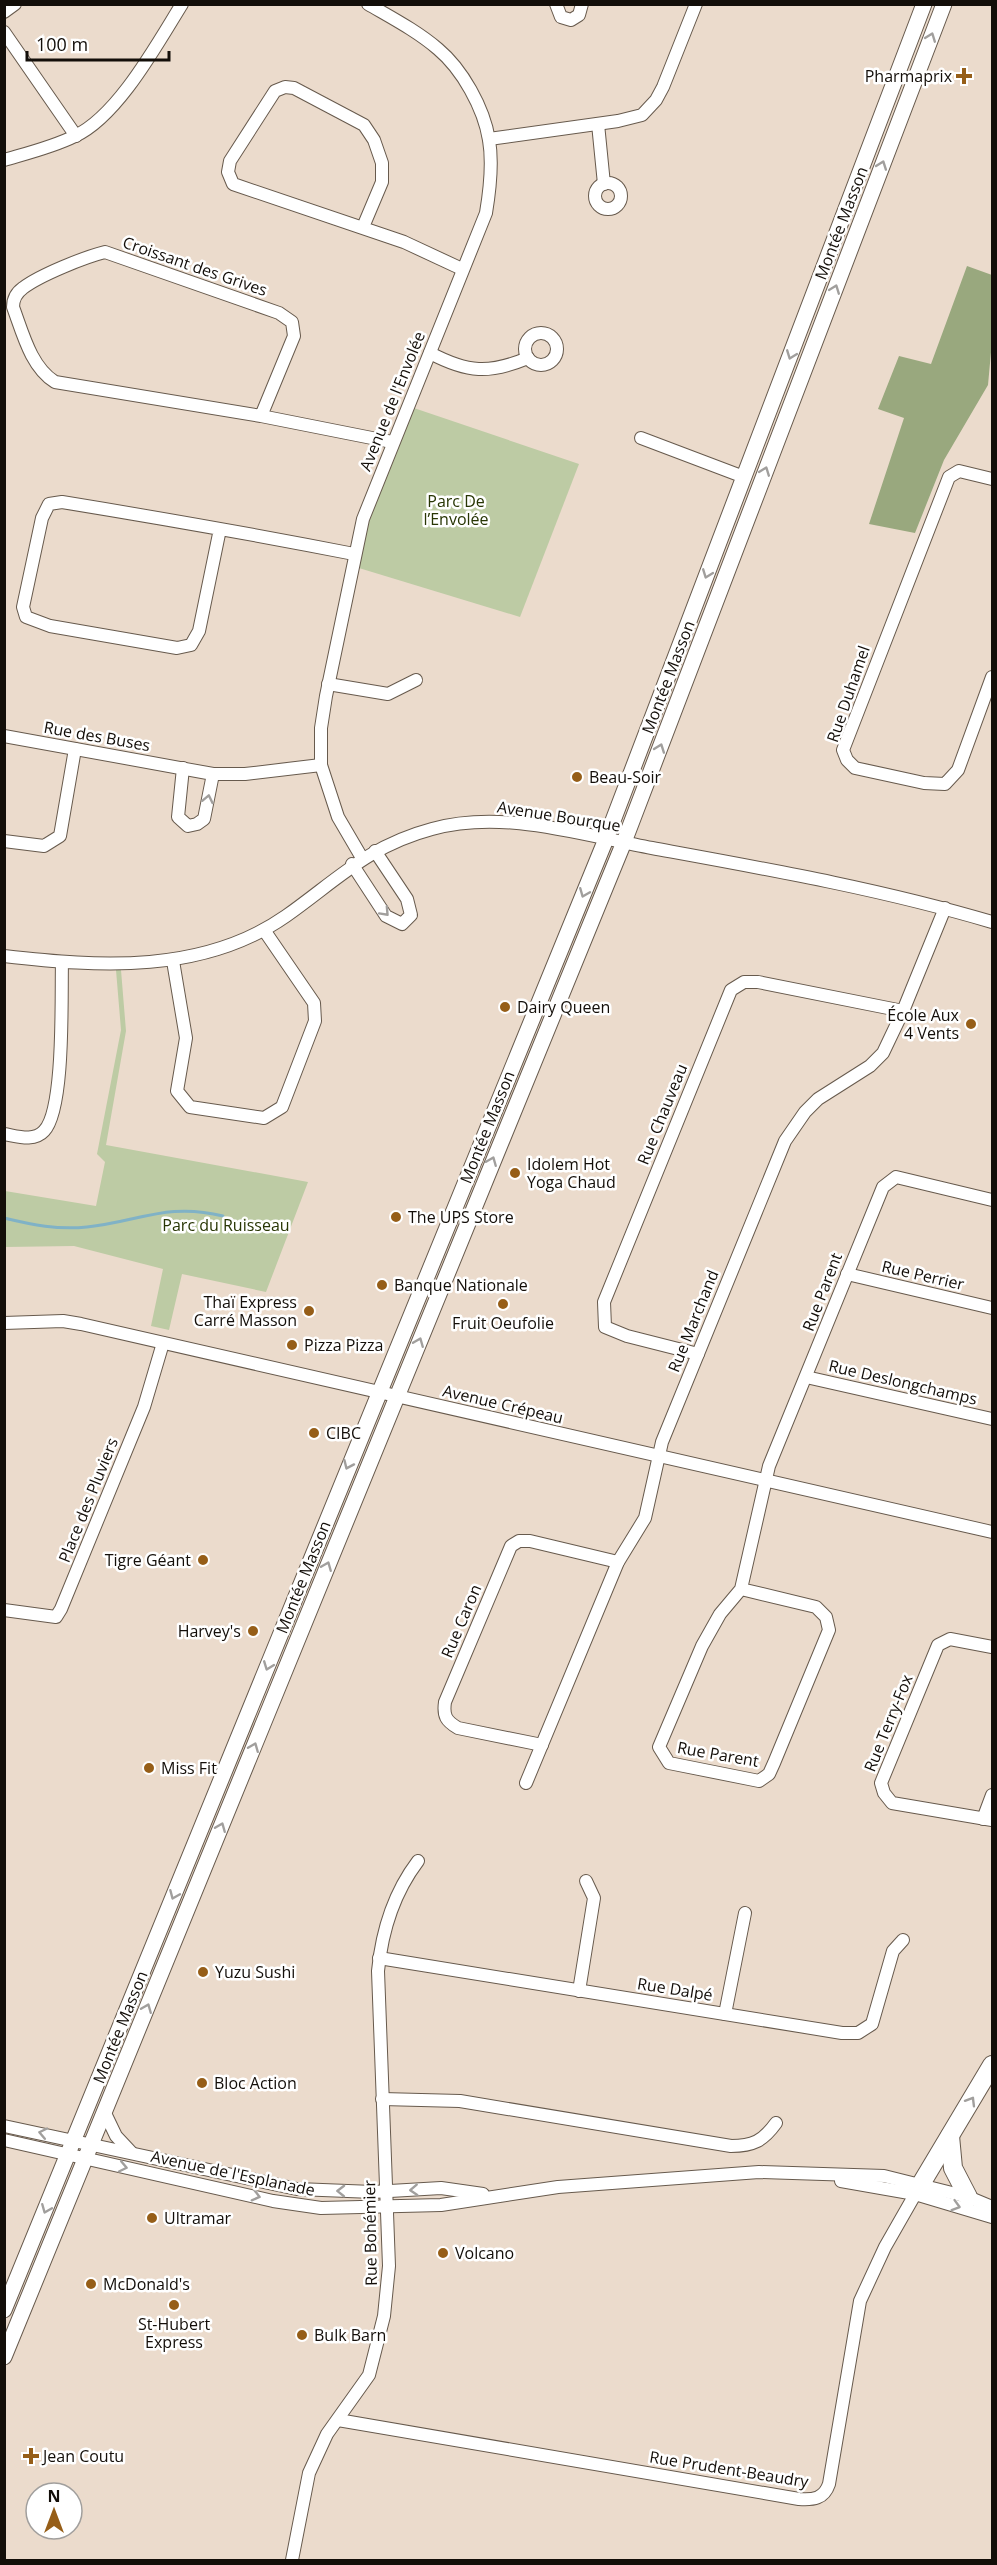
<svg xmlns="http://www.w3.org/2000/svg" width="997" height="2565" font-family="'Open Sans',sans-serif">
<rect width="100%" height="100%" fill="#ebdbcc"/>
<g fill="#bdcba4">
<path d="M405,405l174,59 -59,153 -171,-52 38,-123z"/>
<path d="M116,970h5l5,61 -20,114 202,37 -42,110 -84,-18 -13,56 -18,-4 12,-57 -89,-23 -69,1v-56l91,15 9,-44 -8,-8 24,-124z"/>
</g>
<path fill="#99a87e" d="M967,266l25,9v66l-4,44 -44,75 -29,73 -46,-9 35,-106 -26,-9 21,-53 32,8z"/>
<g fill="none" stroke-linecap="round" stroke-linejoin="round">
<path stroke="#80b2c6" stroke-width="3" d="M4,1218c29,7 53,12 83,9 51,-5 80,-25 136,-11"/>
<defs>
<g id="minor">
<path d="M556,4l5,13 10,3 8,-5 3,-11"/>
<path d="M4,12l11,-8"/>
<path d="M4,32l72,104"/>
<path d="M598,124l6,60"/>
<path d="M489,139l129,-18 24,-6 14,-15 7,-13 33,-83"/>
<path d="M4,160c24,-7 49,-13 71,-24 43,-20 82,-92 107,-132"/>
<circle cx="608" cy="196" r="13"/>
<path d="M363,227l19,-45v-19l-8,-23 -10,-15 -70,-37 -9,-1 -10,4 -45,70 -2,11 5,12 171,58 58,27"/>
<circle cx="541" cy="349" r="16"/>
<path d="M430,353c38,20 59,21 98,5"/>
<path d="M261,416l33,-80 -2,-14 -13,-9 -174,-61c-20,5 -65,23 -82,36 -7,5 -10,11 -10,19 10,27 18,60 42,75l206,34 131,26"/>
<path d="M641,438l103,39"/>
<path d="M992,479l-33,-8 -10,6 -106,273 4,10 8,8 69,15 21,1 13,-14 34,-93"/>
<path d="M220,529l-21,102 -8,14 -14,3 -127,-22 -24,-9 -3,-10 19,-89 7,-14 13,-2c98,16 195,33 292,52"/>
<path d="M328,684l60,10 28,-14"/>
<path d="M4,736l209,38h32l76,-9"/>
<path d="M183,768l-5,49 10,9 9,-2 7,-5 9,-45"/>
<path d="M4,841l40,5 16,-10 15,-87"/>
<path d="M362,858l-24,-41 -17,-52v-37l5,-32 37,-177 123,-306c4,-24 7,-50 3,-73 -5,-32 -27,-71 -51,-91 -21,-18 -46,-31 -70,-45"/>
<path d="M352,864l34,52 16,8 9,-9 -4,-16 -32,-48"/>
<path d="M4,956c96,11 199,18 282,-40 51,-36 82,-70 146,-87 71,-20 150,6 220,19 115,21 229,41 340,74"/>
<path d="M173,961l13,77 -9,53 13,16 74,11 18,-11 33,-86 -1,-18 -50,-73"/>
<path d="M4,1134c13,2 30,8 40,-3 21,-21 17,-136 18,-169"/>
<path d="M847,1274l145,34"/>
<path d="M4,1323l59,-2 18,3 911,208"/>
<path d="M698,1354l-71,-18 -22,-9 -1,-25 127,-312 13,-8h14l145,29"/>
<path d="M806,1377l186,42"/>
<path d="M741,1589l75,18 10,10 3,13 -55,133 -5,11 -10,7 -90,-18 -10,-16 43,-101 18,-32 21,-25 28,-123 114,-279 13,-10 96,23"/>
<path d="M4,1610l52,7 5,-8 83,-202 19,-64"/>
<path d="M992,1647l-42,-8 -12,6 -57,138 3,10 8,10 100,17"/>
<path d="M542,1745l-84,-17c-12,-7 -15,-12 -13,-26l66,-156 8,-5h11l88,21"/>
<path d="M526,1783l92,-221 27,-44 17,-76 123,-301 20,-29 13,-13 52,-33 13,-13 20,-42 42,-103"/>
<path d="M983,1819l9,-24"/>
<path d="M379,1958l463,75h16l14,-9 21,-73 10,-11"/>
<path d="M579,1991l15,-93 -8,-17"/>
<path d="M725,2014l20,-101"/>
<path d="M382,2099l78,2 271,45c22,0 32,-5 45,-23"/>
<path d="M104,2111l12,25 15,16"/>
<path d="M4,2126l293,63 76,3 68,-4 42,6"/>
<path d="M4,2140l269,61 48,7 120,-3 117,-18 201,-15 125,4 84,21 24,10"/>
<path d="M841,2181l74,13 77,23"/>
<path d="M338,2420l461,79c14,1 25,0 30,-15l31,-183 25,-54 36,-63"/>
<path d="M292,2560l17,-87 18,-39 42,-59 15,-59 5,-50 -11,-295c4,-41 15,-77 40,-110"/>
</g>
<g id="major">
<path d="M4,2310l602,-1471 318,-835"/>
<path d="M4,2357l620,-1515 320,-838"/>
</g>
<g id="highway">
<path d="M950,2136l3,32 15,29"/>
<path d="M921,2184l71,-119"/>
</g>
</defs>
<use href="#minor" stroke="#675a4d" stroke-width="14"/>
<use href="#major" stroke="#675a4d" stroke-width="17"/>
<use href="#highway" stroke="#675a4d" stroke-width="20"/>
<use href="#minor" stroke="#fff" stroke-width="12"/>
<use href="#major" stroke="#fff" stroke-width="15"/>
<use href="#highway" stroke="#fff" stroke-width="18"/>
</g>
<defs><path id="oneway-chevron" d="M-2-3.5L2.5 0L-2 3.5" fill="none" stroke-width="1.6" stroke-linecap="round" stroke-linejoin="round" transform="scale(1.5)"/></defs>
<g stroke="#a19f9d">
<use href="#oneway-chevron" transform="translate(931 37) rotate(-69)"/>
<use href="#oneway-chevron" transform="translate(882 165) rotate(-70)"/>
<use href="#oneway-chevron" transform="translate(835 289) rotate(-69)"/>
<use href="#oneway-chevron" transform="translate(791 355) rotate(111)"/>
<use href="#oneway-chevron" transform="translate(765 471) rotate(-69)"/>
<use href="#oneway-chevron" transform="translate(707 574) rotate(111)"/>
<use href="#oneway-chevron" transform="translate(660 748) rotate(-70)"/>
<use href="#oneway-chevron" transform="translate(208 799) rotate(-78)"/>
<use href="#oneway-chevron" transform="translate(584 893) rotate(112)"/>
<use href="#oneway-chevron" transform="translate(385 912) rotate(47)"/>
<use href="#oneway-chevron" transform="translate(492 1161) rotate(-68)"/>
<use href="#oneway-chevron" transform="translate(419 1342) rotate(-68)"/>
<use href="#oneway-chevron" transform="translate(348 1465) rotate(114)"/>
<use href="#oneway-chevron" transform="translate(327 1566) rotate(-68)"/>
<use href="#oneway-chevron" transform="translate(268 1666) rotate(111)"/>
<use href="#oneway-chevron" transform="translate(254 1747) rotate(-68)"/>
<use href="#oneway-chevron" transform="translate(221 1827) rotate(-68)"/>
<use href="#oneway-chevron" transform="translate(174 1895) rotate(113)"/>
<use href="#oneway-chevron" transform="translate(147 2008) rotate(-68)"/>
<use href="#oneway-chevron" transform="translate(971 2101) rotate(-59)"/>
<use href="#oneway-chevron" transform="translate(43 2133) rotate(-168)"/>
<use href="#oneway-chevron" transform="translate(123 2167) rotate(12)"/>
<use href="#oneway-chevron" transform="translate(414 2190) rotate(177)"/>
<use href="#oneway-chevron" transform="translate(341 2191) rotate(-179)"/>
<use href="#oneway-chevron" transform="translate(256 2196) rotate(15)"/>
<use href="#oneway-chevron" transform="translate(956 2206) rotate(16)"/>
<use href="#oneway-chevron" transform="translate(46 2209) rotate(112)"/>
</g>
<g fill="#965e18" stroke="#fff" stroke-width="2">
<path d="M961 67h6v6h6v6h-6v6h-6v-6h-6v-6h6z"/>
<circle cx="577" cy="777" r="6"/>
<circle cx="505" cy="1007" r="6"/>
<circle cx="971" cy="1024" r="6"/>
<circle cx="515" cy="1173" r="6"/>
<circle cx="396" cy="1217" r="6"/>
<circle cx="382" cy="1285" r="6"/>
<circle cx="503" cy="1304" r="6"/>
<circle cx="309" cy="1311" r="6"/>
<circle cx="292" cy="1345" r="6"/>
<circle cx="314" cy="1433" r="6"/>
<circle cx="203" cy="1560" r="6"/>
<circle cx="253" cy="1631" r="6"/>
<circle cx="149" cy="1768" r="6"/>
<circle cx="203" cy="1972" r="6"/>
<circle cx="202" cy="2083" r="6"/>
<circle cx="152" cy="2218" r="6"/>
<circle cx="443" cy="2253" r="6"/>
<circle cx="91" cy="2284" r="6"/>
<circle cx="174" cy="2305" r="6"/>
<circle cx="302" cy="2335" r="6"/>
<path d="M28 2447h6v6h6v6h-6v6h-6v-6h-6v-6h6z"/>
</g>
<g text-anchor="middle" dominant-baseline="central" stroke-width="5" stroke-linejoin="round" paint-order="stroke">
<g font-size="16" fill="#130e09" stroke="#fff" text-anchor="start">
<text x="952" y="76" text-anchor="end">Pharmaprix</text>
<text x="589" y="777">Beau-Soir</text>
<text x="517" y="1007">Dairy Queen</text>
<text x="959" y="1015" text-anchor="end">École Aux<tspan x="959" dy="18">4 Vents</tspan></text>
<text x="527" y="1164">Idolem Hot<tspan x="527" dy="18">Yoga Chaud</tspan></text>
<text x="408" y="1217">The UPS Store</text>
<text x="394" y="1285">Banque Nationale</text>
<text x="297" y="1302" text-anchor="end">Thaï Express<tspan x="297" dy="18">Carré Masson</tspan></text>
<text x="503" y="1323" text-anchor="middle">Fruit Oeufolie</text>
<text x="304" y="1345">Pizza Pizza</text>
<text x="326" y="1433">CIBC</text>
<text x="191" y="1560" text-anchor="end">Tigre Géant</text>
<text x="241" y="1631" text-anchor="end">Harvey's</text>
<text x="161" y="1768">Miss Fit</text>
<text x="215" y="1972">Yuzu Sushi</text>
<text x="214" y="2083">Bloc Action</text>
<text x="164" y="2218">Ultramar</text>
<text x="455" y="2253">Volcano</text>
<text x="103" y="2284">McDonald's</text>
<text x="174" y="2324" text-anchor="middle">St-Hubert<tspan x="174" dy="18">Express</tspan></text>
<text x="314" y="2335">Bulk Barn</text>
<text x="43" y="2456">Jean Coutu</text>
</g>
<g font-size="16" fill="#130e09" stroke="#fff">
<text transform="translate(841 223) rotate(-69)">Montée Masson</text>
<text transform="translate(195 266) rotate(19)">Croissant des Grives</text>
<text transform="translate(392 401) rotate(-68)">Avenue de l'Envolée</text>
<text transform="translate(668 677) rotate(-69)">Montée Masson</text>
<text transform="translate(848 694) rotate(-71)">Rue Duhamel</text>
<text transform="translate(97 736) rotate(10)">Rue des Buses</text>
<text transform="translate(559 816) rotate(9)">Avenue Bourque</text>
<text transform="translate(662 1114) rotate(-68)">Rue Chauveau</text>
<text transform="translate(487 1127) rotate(-68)">Montée Masson</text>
<text transform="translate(923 1275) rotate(13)">Rue Perrier</text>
<text transform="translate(822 1292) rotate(-69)">Rue Parent</text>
<text transform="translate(693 1321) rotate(-68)">Rue Marchand</text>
<text transform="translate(903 1382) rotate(13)">Rue Deslongchamps</text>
<text transform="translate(503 1404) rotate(13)">Avenue Crépeau</text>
<text transform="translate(88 1500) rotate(-68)">Place des Pluviers</text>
<text transform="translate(303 1577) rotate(-68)">Montée Masson</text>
<text transform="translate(461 1621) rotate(-67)">Rue Caron</text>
<text transform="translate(888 1723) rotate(-68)">Rue Terry-Fox</text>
<text transform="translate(718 1754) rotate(10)">Rue Parent</text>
<text transform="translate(675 1989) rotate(9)">Rue Dalpé</text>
<text transform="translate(120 2027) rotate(-68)">Montée Masson</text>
<text transform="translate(233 2173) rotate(12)">Avenue de l'Esplanade</text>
<text transform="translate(370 2233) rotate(-91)">Rue Bohémier</text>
<text transform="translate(729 2469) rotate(9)">Rue Prudent-Beaudry</text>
</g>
<g font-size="16" fill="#283604" stroke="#fff">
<text x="456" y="501">Parc De<tspan x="456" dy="18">l’Envolée</tspan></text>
<text x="226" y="1225">Parc du Ruisseau</text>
</g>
</g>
<rect width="997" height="2565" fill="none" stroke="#130e09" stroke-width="12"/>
<g transform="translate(54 2511)"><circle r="28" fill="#ffffff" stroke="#a19f9d" stroke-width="1.5"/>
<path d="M0-4.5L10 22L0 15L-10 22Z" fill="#965e18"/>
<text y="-9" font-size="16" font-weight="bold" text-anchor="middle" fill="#130e09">N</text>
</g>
<path d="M27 51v9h142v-9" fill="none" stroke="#130e09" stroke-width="3"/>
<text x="36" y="51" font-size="18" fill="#130e09" stroke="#ffffff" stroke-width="4.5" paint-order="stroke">100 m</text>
</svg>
